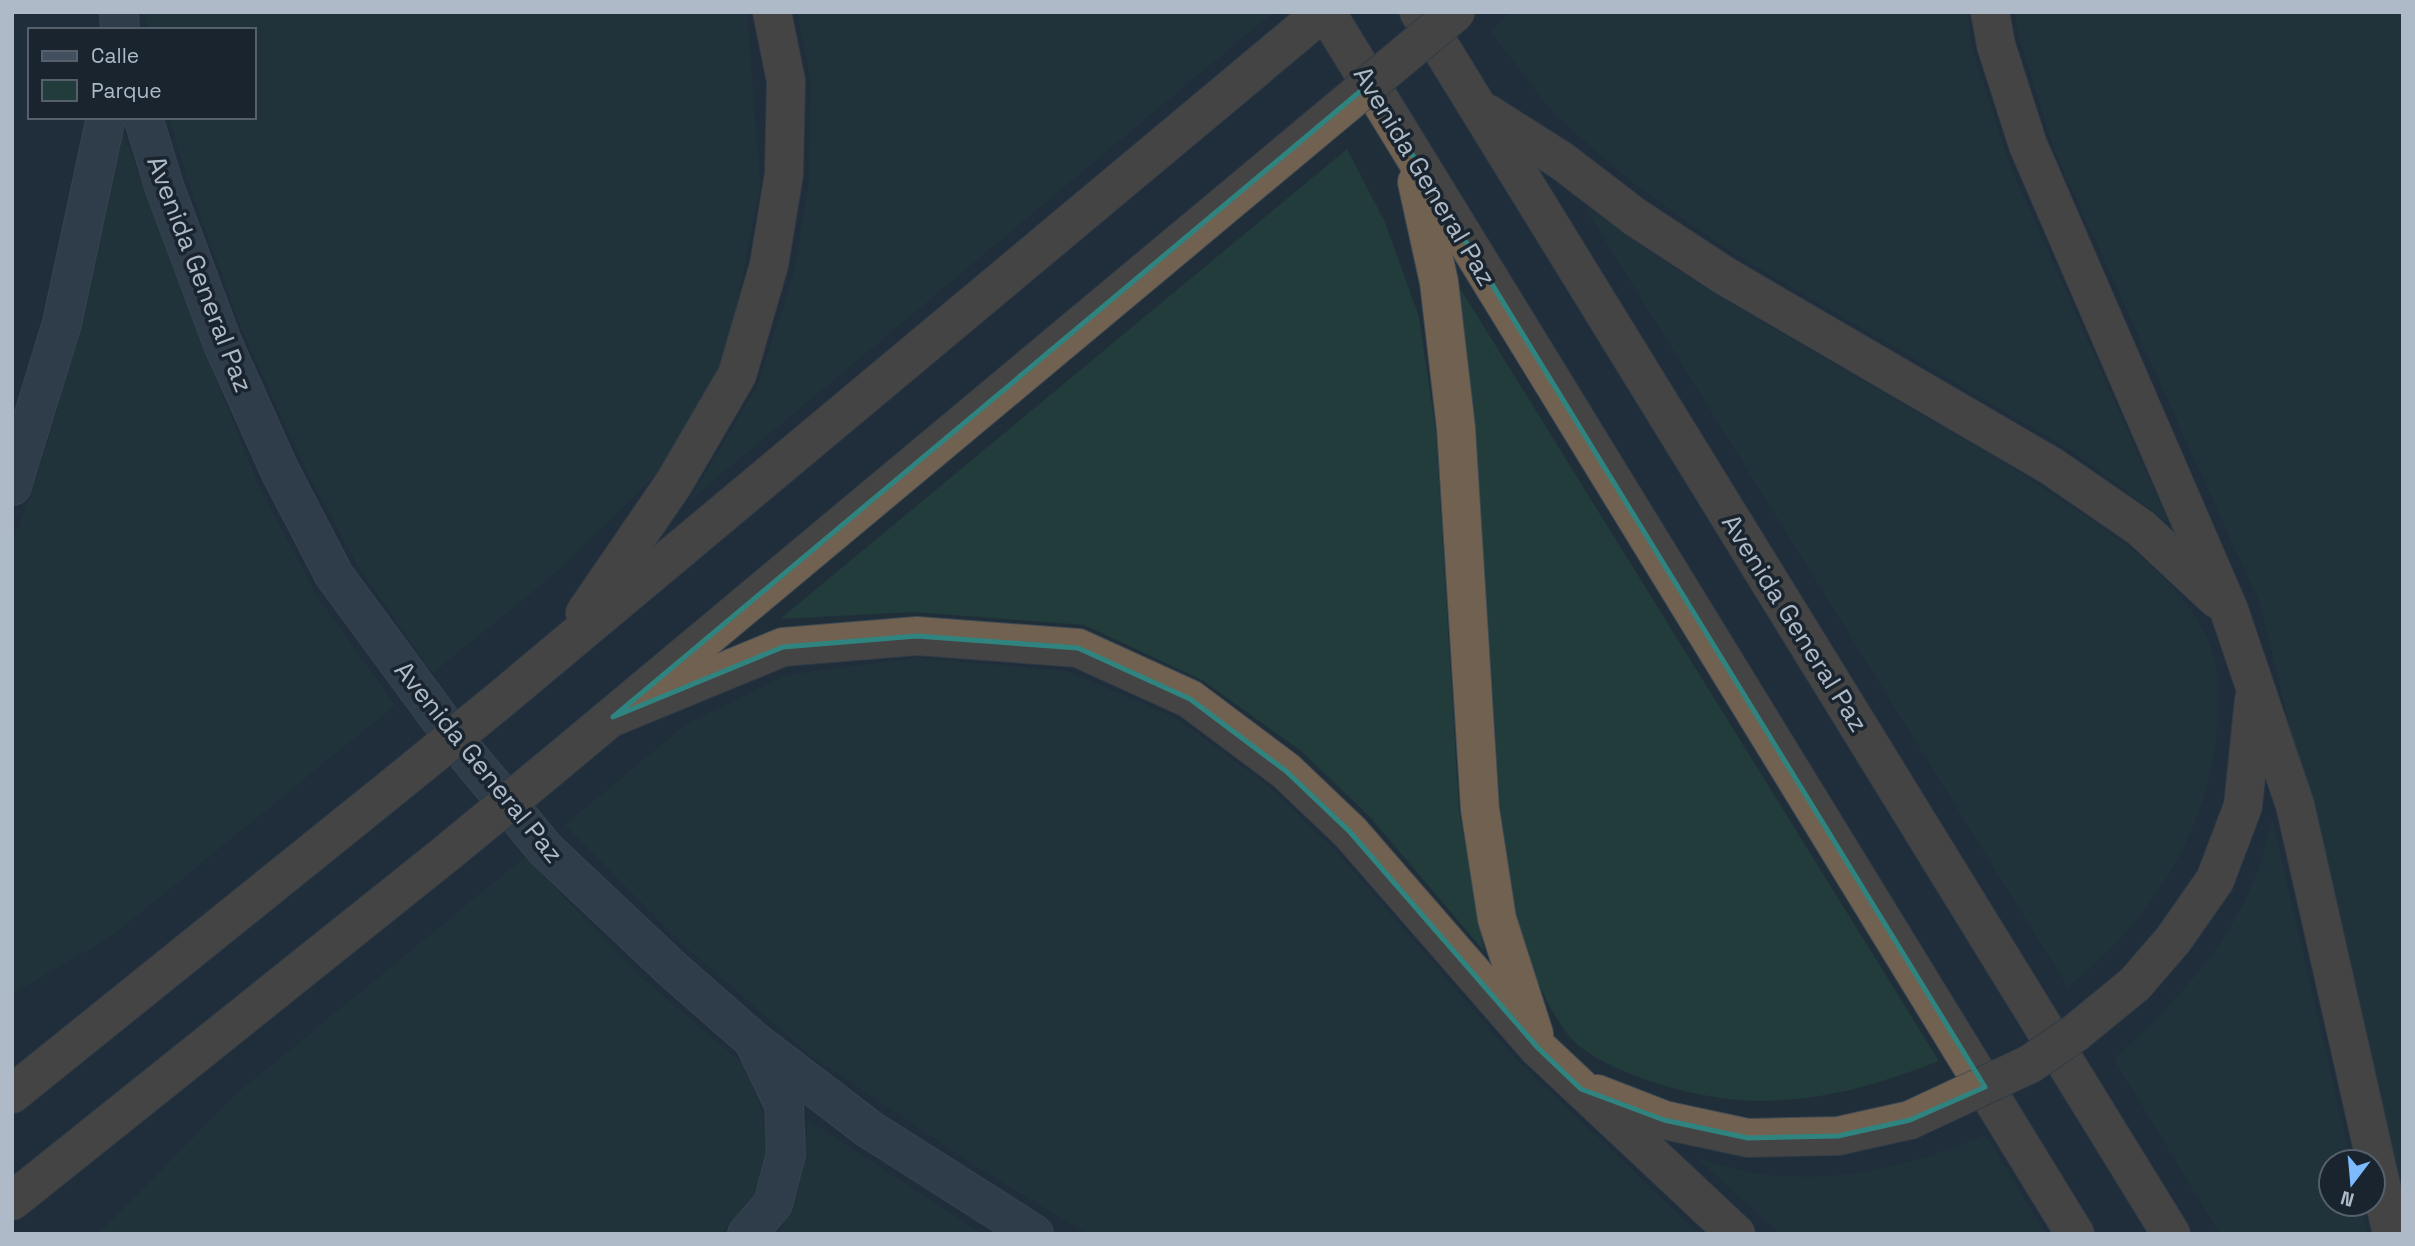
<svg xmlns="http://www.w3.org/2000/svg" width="2415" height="1246" font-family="'Space Grotesk',sans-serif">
<rect width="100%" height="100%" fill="#202e3a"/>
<g fill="#223b3b">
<path d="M145,12h602l13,173 -33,171 -69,116 -100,99 -125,102 -74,-105 -55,-103 -63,-138 -51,-141 -21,-69h85v-87h-107z"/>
<path d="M797,12l475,1 -583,488 69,-116 37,-116 14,-89 2,-98z"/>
<path d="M1512,12h455l6,40 38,116 157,354 -97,-72 -341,-199 -95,-66 -79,-69 -66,-85z"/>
<path d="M2015,12h388v1192l-142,-598 -207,-457 -34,-109z"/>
<path d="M121,128l85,226 52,131 59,111 78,109 -283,231 -100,58v-452c55,-132 79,-275 109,-414z"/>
<path d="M1347,149l38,73 34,95 17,116 23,377 25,141 -115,-135 -68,-65 -99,-71 -118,-55 -171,-13 -133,7z"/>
<path d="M1584,206c43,29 86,61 131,88 48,29 97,57 146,86 72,42 146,82 215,130 45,30 91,62 121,109 22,35 23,66 20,106 -6,85 -46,162 -105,222 -14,14 -29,27 -44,40z"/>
<path d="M1455,280l484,781c-108,42 -194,57 -306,14 -22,-9 -48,-20 -64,-39 -64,-82 -69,-224 -75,-325 -4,-65 -9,-129 -13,-193 -5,-80 -15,-158 -26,-238z"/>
<path d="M916,658l151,13 109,47 90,66 70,67 179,207 184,176h-611l-109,-66 -169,-113 -124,-108 -121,-122 120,-100 101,-50z"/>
<path d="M2272,818l79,344h-20v42h30l6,30h-147l-106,-175c60,-54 115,-112 144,-189 7,-16 10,-35 14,-52z"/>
<path d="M525,857l115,119 103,88 19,46 5,42 -13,45 -30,33 -8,4h-618l142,-143z"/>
<path d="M808,1120l174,114h-204c22,-36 27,-72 30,-114z"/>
<path d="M1986,1135l60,99h-266l-83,-76c26,7 52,16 79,18 79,5 138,-12 210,-41z"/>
</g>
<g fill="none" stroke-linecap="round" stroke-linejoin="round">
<defs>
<g id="secondary">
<path d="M119,12l1,18"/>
<path d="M143,117l21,69 59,158 56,125 55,106 125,170 86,104 126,119 83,73 115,88 165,105"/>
<path d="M12,486l50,-163 44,-206"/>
<path d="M747,1234l26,-30 13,-50 -2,-49 -28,-59"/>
</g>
<g id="highway">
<path d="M1326,12l749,1222"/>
<path d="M1419,12l752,1222"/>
<path d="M1990,12l6,33 32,100 201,465 66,195 97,429"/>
<path d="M1488,114l74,47 73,56 90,59 326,190 90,62 76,71"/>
<path d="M1417,182l22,100 17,146 24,381 17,110 37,115"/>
<path d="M585,613l89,-130 63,-108 32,-110 15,-91 2,-93 -14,-69"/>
<path d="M495,704l828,-692"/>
<path d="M613,717l170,-70 134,-11 161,12 112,51 96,72 64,61 188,216 198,186"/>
<path d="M549,769l708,-591"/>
<path d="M2135,984l38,-44 42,-60 28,-74 11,-106"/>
<path d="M12,1094l381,-307"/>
<path d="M1597,1094l67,26 84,18 90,-2 72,-16"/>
<path d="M12,1201l435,-348"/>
</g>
</defs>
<use href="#secondary" stroke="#515d68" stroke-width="40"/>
<use href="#highway" stroke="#3e4a55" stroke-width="40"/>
<use href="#secondary" stroke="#414f5e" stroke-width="38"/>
<use href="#highway" stroke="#716150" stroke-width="38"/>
<defs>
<g id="highway-bridge">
<path d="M1257,178l199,-166"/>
<path d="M393,787l102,-83"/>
<path d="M447,853l102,-84"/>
<path d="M1910,1120l120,-56 44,-30 61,-50"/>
</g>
</defs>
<use href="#highway-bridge" stroke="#3e4a55" stroke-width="40" stroke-linecap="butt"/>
<use href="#highway-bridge" stroke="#716150" stroke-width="38"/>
</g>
<path d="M0 0H2415V1246H0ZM1369,84l616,1003 -75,33 -72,16 -90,2 -84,-18 -83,-31 -43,-41 -188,-216 -64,-61 -96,-72 -112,-51 -161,-12 -134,11 -170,70z" fill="#202e3a" fill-opacity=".55" fill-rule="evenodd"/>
<path fill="none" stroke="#2f8480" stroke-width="5" stroke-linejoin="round" d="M1369,84l616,1003 -75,33 -72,16 -90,2 -84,-18 -83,-31 -43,-41 -188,-216 -64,-61 -96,-72 -112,-51 -161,-12 -134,11 -170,70z"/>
<g text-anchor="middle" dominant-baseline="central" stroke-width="7" stroke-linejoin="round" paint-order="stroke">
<g font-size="26" fill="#aebac7" stroke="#19242f">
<text transform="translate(1425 176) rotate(59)">Avenida General Paz</text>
<text transform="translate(200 274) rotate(69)">Avenida General Paz</text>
<text transform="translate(1795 623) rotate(58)">Avenida General Paz</text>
<text transform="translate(479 762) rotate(51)">Avenida General Paz</text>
</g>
</g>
<rect width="2415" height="1246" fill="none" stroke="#aebac7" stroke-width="28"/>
<rect x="28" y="28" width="228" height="91" fill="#19242f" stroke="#55606c" stroke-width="2"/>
<rect x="42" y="51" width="35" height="10" fill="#414f5e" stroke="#55606c" stroke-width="2"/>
<text x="91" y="63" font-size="21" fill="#aebac7">Calle</text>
<rect x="42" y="80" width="35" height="21" fill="#223b3b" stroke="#55606c" stroke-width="2"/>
<text x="91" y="98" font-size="21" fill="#aebac7">Parque</text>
<g transform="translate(2352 1183) rotate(196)"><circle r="33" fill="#19242f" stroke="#55606c" stroke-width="2"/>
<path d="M0-5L12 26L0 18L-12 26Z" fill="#7dbbfe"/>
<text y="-10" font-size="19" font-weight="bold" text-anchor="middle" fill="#aebac7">N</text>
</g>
</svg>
